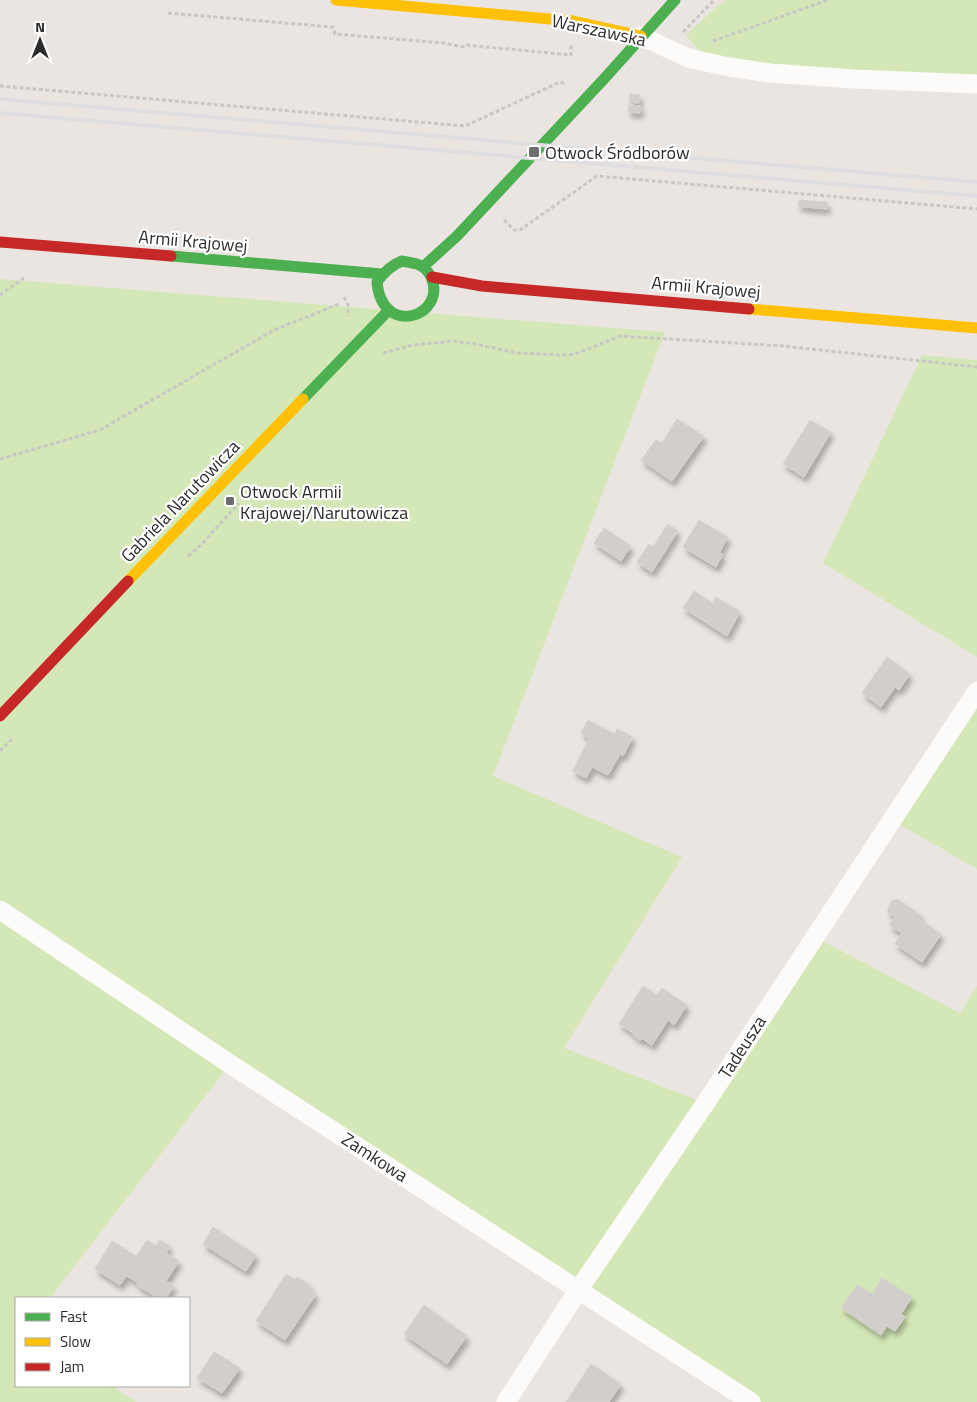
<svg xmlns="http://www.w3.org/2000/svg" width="977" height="1402" font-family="'Titillium Web',sans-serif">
<defs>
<filter id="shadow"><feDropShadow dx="3" dy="5.5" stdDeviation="2.5" flood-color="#0004"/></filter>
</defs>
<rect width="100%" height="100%" fill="#ebe5e1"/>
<g fill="#d4e8b7">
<path d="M724,0h253v83l-248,-16 -31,-17 -12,-15z"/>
<path d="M0,279l665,53 -172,444 189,81 -118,191 141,55 110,-166 145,76 17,-27v416h-226l-521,-338 -180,234h-34v88h96l24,16h-136z"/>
<path d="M922,355l55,5v297l-154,-94z"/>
<path d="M977,691v178l-85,-49z"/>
</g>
<g fill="#d1cecb" stroke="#d6d1cd" filter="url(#shadow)">
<path d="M630,94l10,1 -1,8 -10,-1z"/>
<path d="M629,105l12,1 -1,7 -12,-1z"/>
<path d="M799,200l28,2v7l-29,-3z"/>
<path d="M677,419l27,17 -32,45 -31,-21 15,-20 6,3z"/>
<path d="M810,420l21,12 -27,45 -21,-13z"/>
<path d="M699,520l29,17 -9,16 4,1 -7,13 -33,-20z"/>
<path d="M668,524l10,7 -26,41 -15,-10 12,-18 4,3z"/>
<path d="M604,528l27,18 -10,15 -27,-18z"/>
<path d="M694,591l18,12 4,-6 24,15 -13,24 -44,-28z"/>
<path d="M887,657l23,17 -11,16 -4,-3 -14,20 -19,-14z"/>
<path d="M588,720l27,14 2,-5 16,8 -10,19 -3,-2 -12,21 -16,-8 -6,11 -13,-7 16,-33 -8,-5z"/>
<path d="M897,899l24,16 -2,4 22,15 -19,28 -27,-18 7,-11 -13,-8 6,-8 -7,-5v-5l4,-6z"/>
<path d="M643,986l14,9 5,-7 25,17 -13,20 -6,-5 -16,25 -9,-6 -3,1 -6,-4 -1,-3 -14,-9z"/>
<path d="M213,1227l43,28 -10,16 -43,-27z"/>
<path d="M147,1240l9,6 4,-6 10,6 -4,7 13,8 -13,20 8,5 -8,12h-8l-21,-13 1,-2 -14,-9z"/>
<path d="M112,1241l24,15 -12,18 2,2 -6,9 -25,-16z"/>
<path d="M286,1274l9,6 2,-3 14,9 -2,3 7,5 -31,46 -29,-19z"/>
<path d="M882,1278l30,19 -11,17 4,3 -10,14 -8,-5 -6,9 -40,-27 16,-23 15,9z"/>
<path d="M424,1305l43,31 -20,28 -43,-30z"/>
<path d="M214,1352l26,16 -18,25 -25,-15z"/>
<path d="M591,1364l30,20 -12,18h-43z"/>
</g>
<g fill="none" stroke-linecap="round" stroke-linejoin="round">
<g stroke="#c7c7c6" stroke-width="3" stroke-dasharray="4 2.5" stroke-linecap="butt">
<path d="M168,13l165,14 2,7 108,9 19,4 4,-2 105,10v-10"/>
<path d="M683,32l31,-32"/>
<path d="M713,41l115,-41"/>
<path d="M0,86l465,40 95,-44 6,2"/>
<path d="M504,220l10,10h6l77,-54 380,33"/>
<path d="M0,295l24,-17"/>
<path d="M344,297l5,10 -2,9"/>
<path d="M383,353l30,-8 41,-4 27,4 35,8 46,2 13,-1 45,-18 163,10 194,21"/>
<path d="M0,459l100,-29 174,-100 65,-26"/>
<path d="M188,556l12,-10 39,-43"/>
<path d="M0,751l12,-12"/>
</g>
<g stroke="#fcfbfa" stroke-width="19">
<path d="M641,36l47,22 41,9 41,6 84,6 123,5"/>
<path d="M0,910l230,154 521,338"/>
<path d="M506,1402l73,-113 126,-185 272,-413"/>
</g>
<g stroke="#4caf50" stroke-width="11">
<path d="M171,256l211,18"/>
<path d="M402,261c5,1 11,2 15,3 6,2 12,8 14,13 17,39 -49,62 -54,5 7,-10 14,-17 25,-21z"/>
<path d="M424,266l33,-30 146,-156 72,-80"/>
<path d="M303,399l85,-88"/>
</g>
<g stroke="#ffc107" stroke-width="11">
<path d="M336,0l237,21 68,15"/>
<path d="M749,309l228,19"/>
<path d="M128,581l175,-182"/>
</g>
<g stroke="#c62828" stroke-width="11">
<path d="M0,242l171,14"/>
<path d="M432,277l50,9 267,23"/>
<path d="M0,716l128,-135"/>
</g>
<g stroke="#dedee0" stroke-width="4">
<path d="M0,99l977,83"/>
<path d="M0,113l977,83"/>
</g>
</g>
<g fill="#6f6d6b" stroke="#fff" stroke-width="2">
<rect x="528" y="146" width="12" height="12" rx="2.5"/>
<rect x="225" y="496" width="10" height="10" rx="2.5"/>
</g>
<g text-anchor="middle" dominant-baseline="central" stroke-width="4.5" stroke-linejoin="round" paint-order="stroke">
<g font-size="18" fill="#2c2c2c" stroke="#fff">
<text transform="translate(599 30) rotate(12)">Warszawska</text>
<text transform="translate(193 241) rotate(5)">Armii Krajowej</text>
<text transform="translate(706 287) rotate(5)">Armii Krajowej</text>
<text transform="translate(180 501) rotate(-46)">Gabriela Narutowicza</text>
<text transform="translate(742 1047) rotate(-57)">Tadeusza</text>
<text transform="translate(375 1157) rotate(33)">Zamkowa</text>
</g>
<g font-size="18" fill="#2c2c2c" stroke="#fff" text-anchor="start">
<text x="545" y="152">Otwock Śródborów</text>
<text x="240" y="491">Otwock Armii<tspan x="240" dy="21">Krajowej/Narutowicza</tspan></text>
</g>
</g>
<rect x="15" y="1297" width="175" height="90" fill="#ffffff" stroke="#ababab"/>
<rect x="25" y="1313" width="25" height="8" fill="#4caf50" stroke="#ababab"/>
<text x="60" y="1322" font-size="15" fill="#2c2c2c">Fast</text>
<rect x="25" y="1338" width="25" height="8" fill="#ffc107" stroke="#ababab"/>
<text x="60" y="1347" font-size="15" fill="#2c2c2c">Slow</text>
<rect x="25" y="1363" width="25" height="8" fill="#c62828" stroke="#ababab"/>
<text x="60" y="1372" font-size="15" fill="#2c2c2c">Jam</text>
<g transform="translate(40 40)" stroke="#ffffff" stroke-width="4" paint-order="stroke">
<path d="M0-4L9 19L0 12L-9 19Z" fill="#2c2c2c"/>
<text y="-8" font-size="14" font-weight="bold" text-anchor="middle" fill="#2c2c2c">N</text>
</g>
</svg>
